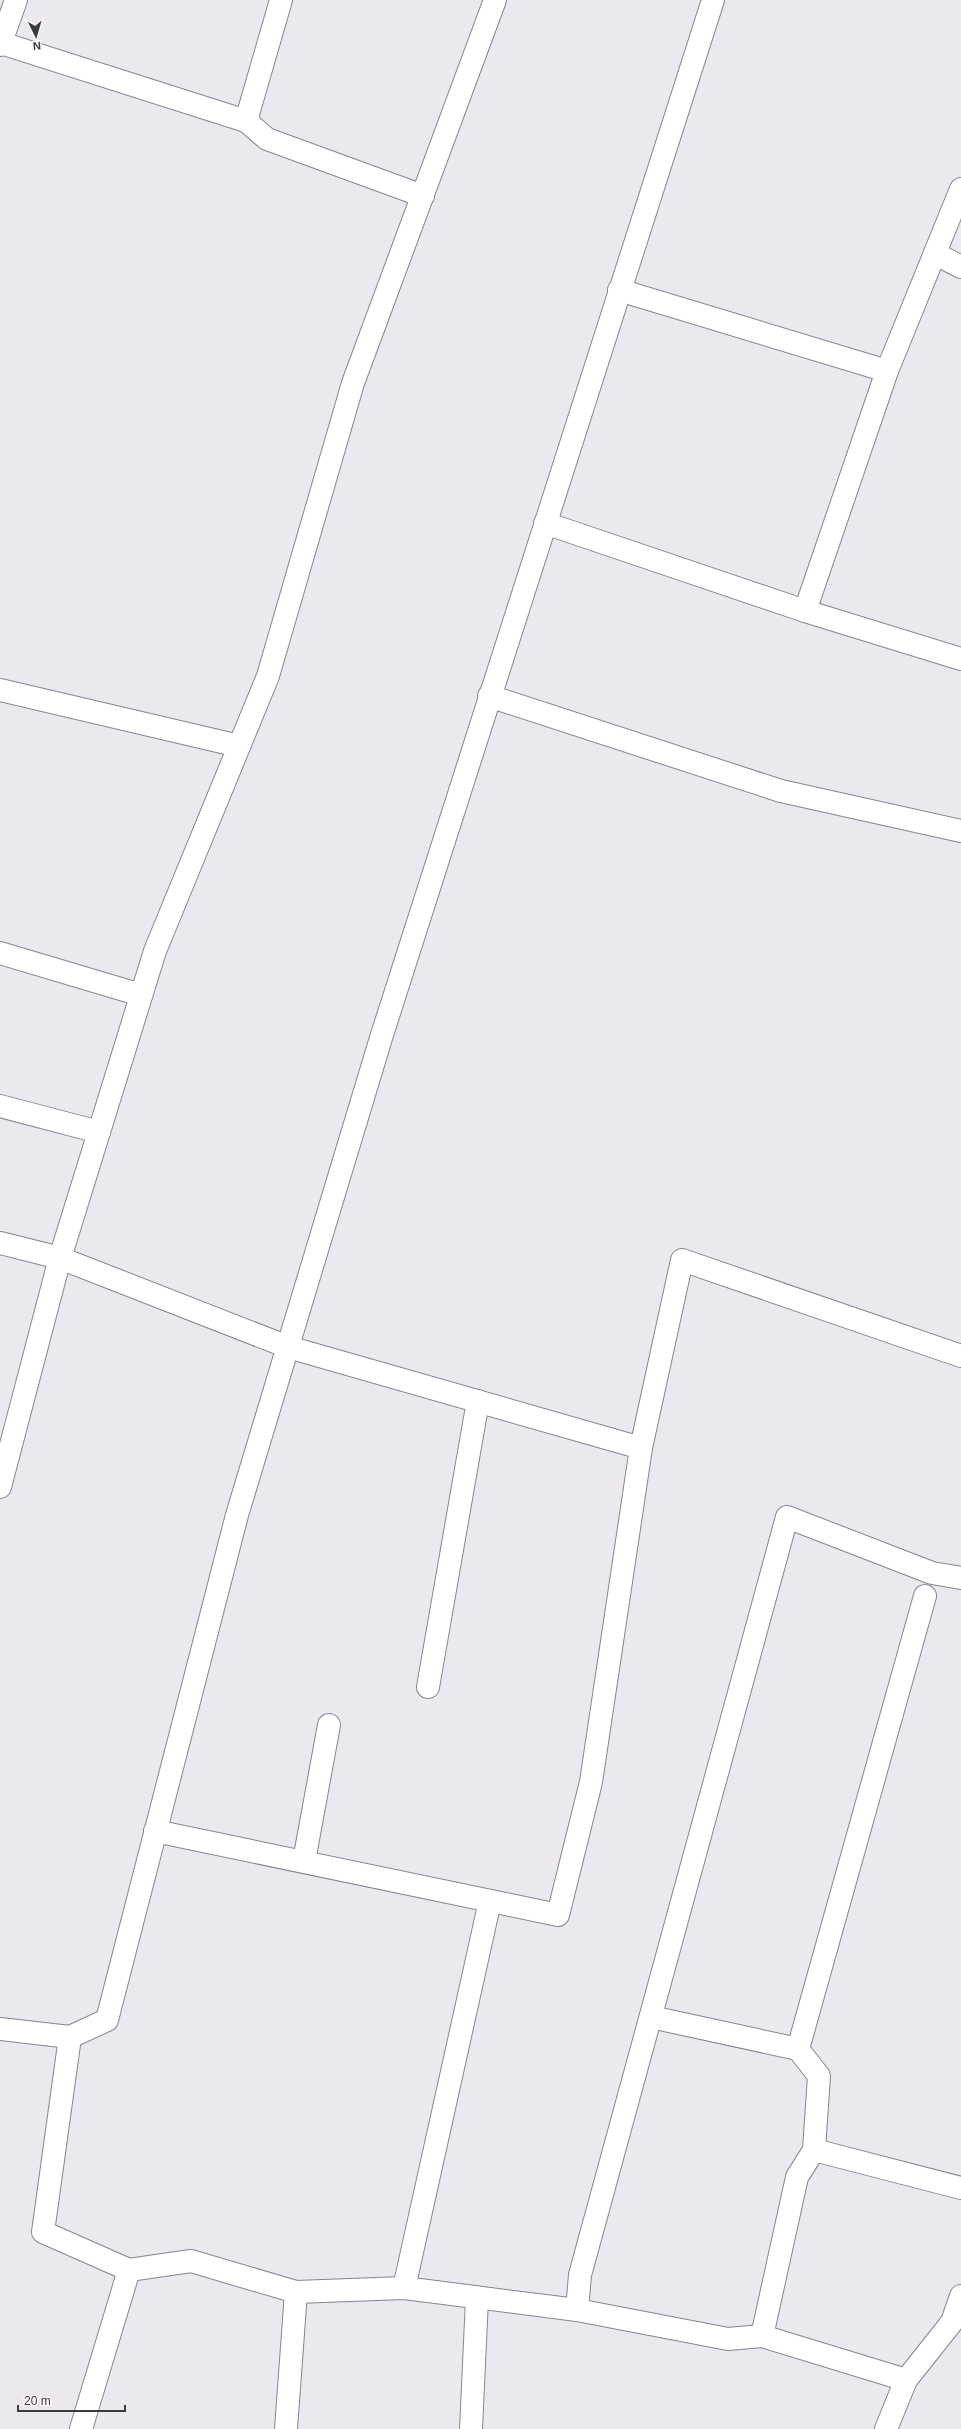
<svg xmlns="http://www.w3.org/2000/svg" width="961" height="2429" font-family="Helvetica,sans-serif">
<rect width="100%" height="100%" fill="#ece8f0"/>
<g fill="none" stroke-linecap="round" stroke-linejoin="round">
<defs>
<g id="minor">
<path d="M1,43l245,78 21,18 156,57"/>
<path d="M0,45l16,-45"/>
<path d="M246,121l35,-121"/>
<path d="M936,254l25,13"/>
<path d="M619,290l268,81"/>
<path d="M545,523l260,88 156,48"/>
<path d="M805,611l82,-240 74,-182"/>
<path d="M0,690l239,56"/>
<path d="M489,696l292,95 180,40"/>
<path d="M0,953l141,42"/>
<path d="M0,1106l99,26"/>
<path d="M0,1243l60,15 228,89 353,101"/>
<path d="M0,1487l60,-229 95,-307 113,-275 85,-293 142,-383"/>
<path d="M428,1687l50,-286"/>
<path d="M155,1831l403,84 33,-133 50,-334 41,-188 279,96"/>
<path d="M304,1861l25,-136"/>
<path d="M651,2017l147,32 21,27 -5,74 -17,27 -35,159"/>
<path d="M0,2029l70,8 37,-17 130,-505 144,-477 332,-1038"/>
<path d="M70,2037l-27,195 86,38 62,-9 105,31 108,-4 173,22 151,29 34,-3 144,44"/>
<path d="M798,2049l127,-453"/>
<path d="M814,2150l147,38"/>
<path d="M404,2288l86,-387"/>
<path d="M577,2310l3,-35 207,-758 145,56 29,5"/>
<path d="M81,2429l48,-159"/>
<path d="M286,2429l10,-137"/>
<path d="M471,2429l6,-130"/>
<path d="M886,2429l20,-49 46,-58 9,-26"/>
</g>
</defs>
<use href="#minor" stroke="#88848c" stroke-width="24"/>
<use href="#minor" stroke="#fff" stroke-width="22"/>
</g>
<g transform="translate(36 36) rotate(175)" stroke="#faf5fd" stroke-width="3" paint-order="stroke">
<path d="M0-3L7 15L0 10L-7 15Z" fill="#3b3a3d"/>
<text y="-6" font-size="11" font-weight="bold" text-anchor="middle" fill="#3b3a3d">N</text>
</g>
<path d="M18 2405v6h107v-6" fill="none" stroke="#3b3a3d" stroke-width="2"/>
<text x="24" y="2405" font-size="12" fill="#3b3a3d" stroke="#faf5fd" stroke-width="3" paint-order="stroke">20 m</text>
</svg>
